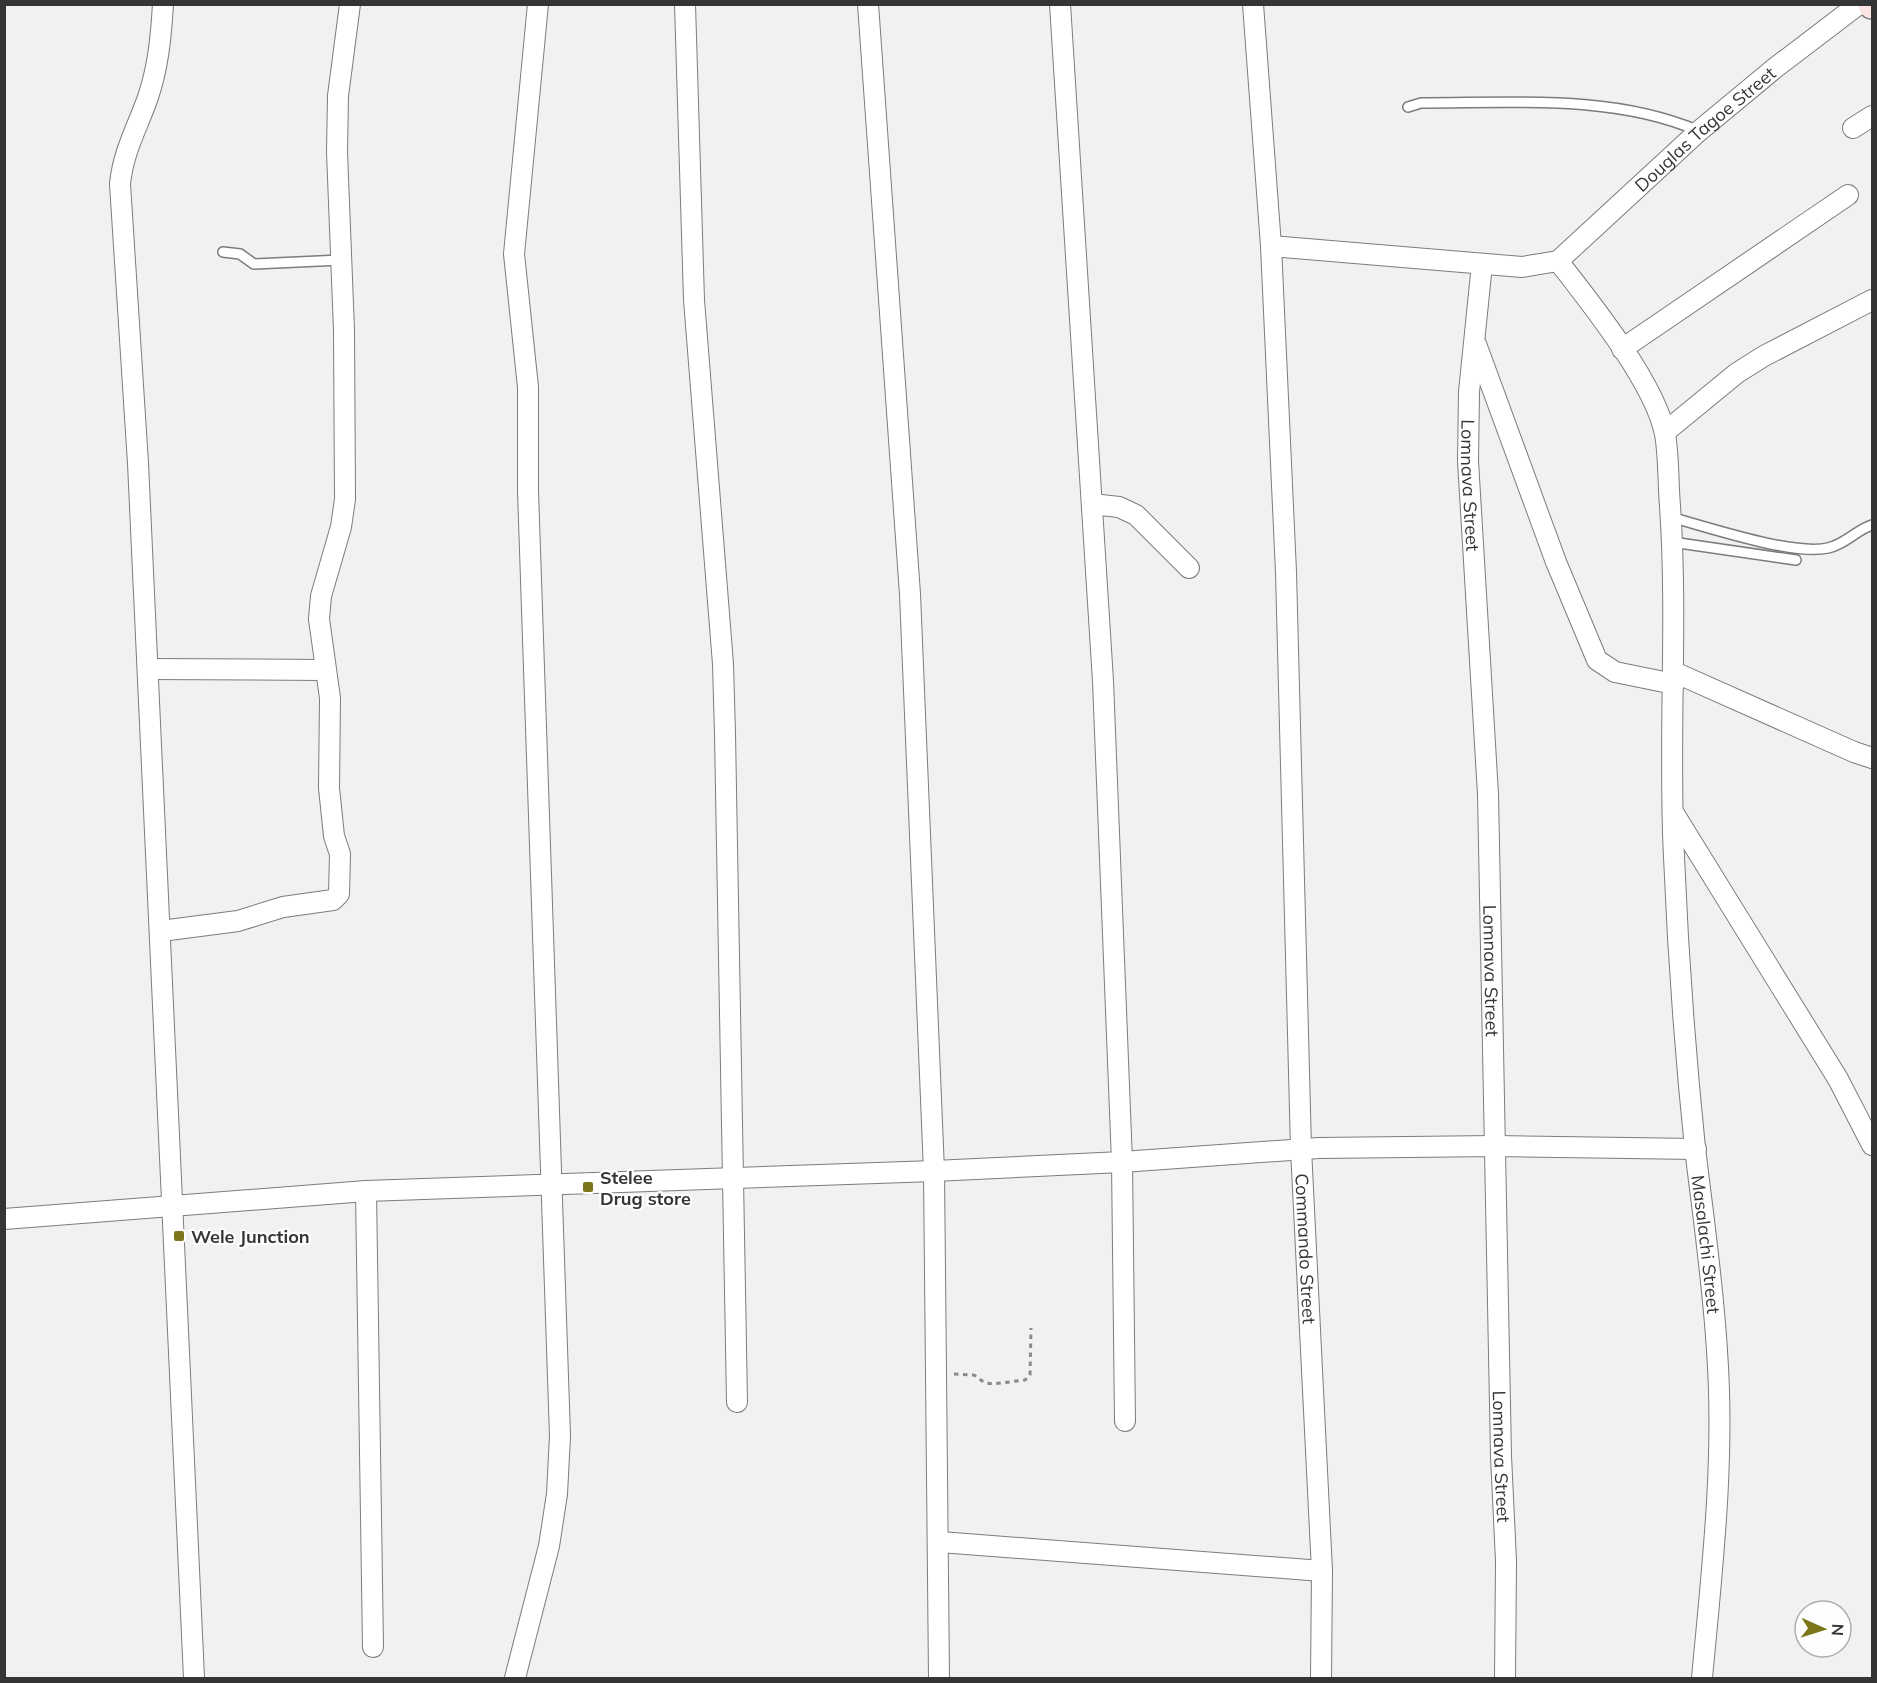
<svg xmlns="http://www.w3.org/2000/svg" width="1877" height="1683" font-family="Mulish,sans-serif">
<rect width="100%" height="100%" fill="#f1f1f2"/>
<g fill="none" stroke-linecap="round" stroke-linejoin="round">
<defs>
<g id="lane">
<path d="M1408,107l13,-4c92,0 192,-9 278,28"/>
<path d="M223,252l17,2 14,10 87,-4"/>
<path d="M1670,517c38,10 123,39 158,31 18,-4 28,-18 44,-23"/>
<path d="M1672,542l124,18"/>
</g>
<g id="street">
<path d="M163,4c-2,34 -5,65 -16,96 -11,30 -24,53 -27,84l18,279 56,1215"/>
<path d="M685,4l9,296 29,364 2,70 12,668"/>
<path d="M868,4l42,590 24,577 5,507"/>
<path d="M1060,4l43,677 19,481 3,259"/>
<path id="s1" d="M1253,4l18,242 15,326 15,577 21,422 -1,107"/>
<path d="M1853,128l19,-12"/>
<path id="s2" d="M1271,246l251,21 36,-6 141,-130 76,-63 84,-64"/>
<path id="s3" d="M1558,261c32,41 97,122 107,173 4,23 3,49 5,72 8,117 -2,234 4,351 4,97 11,194 21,291 8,67 18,135 22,203 8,109 -5,219 -15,327"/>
<path id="s4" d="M1482,264l-13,128 -1,69 20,333 13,662 5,105 -1,117"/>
<path d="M1476,344l80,218 41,98 18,12 59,12"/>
<path d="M1622,349l226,-154"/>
<path d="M1665,432l72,-59 27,-17 108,-56"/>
<path d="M1092,504l27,3 17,8 53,53"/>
<path d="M148,669l177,1"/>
<path d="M1674,672l180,80 18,6"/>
<path d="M1673,812l165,267 34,66"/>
<path d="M161,931l77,-10 45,-14 50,-7 6,-6 1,-40 -6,-18 -5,-48 1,-90 -11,-79 2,-23 20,-69 4,-28 -1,-169 -7,-178 1,-56 12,-92"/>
<path d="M366,1191l7,456"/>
<path d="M4,1219l362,-28 568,-20 188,-9 197,-14 177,-2 200,3"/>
<path d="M940,1542l382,29"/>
<path d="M515,1678l34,-132 8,-52 3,-58 -32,-945v-104l-14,-133 24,-250"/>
</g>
<path id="secondary" d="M1872,4v1"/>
</defs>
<use href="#lane" stroke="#7c7c7e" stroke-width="12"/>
<use href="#street" stroke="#7c7c7e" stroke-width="22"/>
<use href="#secondary" stroke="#7c7c7e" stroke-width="30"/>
<path stroke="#8a8a8b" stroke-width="3" stroke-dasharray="4.5 4.5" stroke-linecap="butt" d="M954,1374l20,1 11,8 8,1 32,-4 5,-5 1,-47"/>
<use href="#lane" stroke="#fff" stroke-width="9"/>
<use href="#street" stroke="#fff" stroke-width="20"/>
<use href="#secondary" stroke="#fee3e5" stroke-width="27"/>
</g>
<g fill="#7c761a" stroke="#fefeff" stroke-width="2">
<rect x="582" y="1181" width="12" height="12" rx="3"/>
<rect x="173" y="1230" width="12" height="12" rx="3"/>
</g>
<g text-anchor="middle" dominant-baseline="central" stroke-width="4.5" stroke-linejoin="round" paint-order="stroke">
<g font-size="18" fill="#353536" stroke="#fefeff">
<text stroke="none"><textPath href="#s2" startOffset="486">Douglas Tagoe Street</textPath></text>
<text stroke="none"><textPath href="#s4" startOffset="222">Lomnava Street</textPath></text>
<text stroke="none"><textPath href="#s4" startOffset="708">Lomnava Street</textPath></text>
<text stroke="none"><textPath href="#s3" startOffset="1017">Masalachi Street</textPath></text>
<text stroke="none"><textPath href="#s1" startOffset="1246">Commando Street</textPath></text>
<text stroke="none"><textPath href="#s4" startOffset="1194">Lomnava Street</textPath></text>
</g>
<g font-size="18" font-weight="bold" fill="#353536" stroke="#fefeff" text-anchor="start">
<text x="600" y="1177">Stelee<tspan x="600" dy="21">Drug store</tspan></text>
<text x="191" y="1236">Wele Junction</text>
</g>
</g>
<rect width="1877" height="1683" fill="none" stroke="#353536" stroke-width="12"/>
<g transform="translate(1823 1629) rotate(93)"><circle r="28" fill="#fefeff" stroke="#aeaeaf" stroke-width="1.5"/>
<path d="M0-4.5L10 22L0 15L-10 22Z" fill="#7c761a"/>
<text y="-9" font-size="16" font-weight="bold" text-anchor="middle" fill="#353536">N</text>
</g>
</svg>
